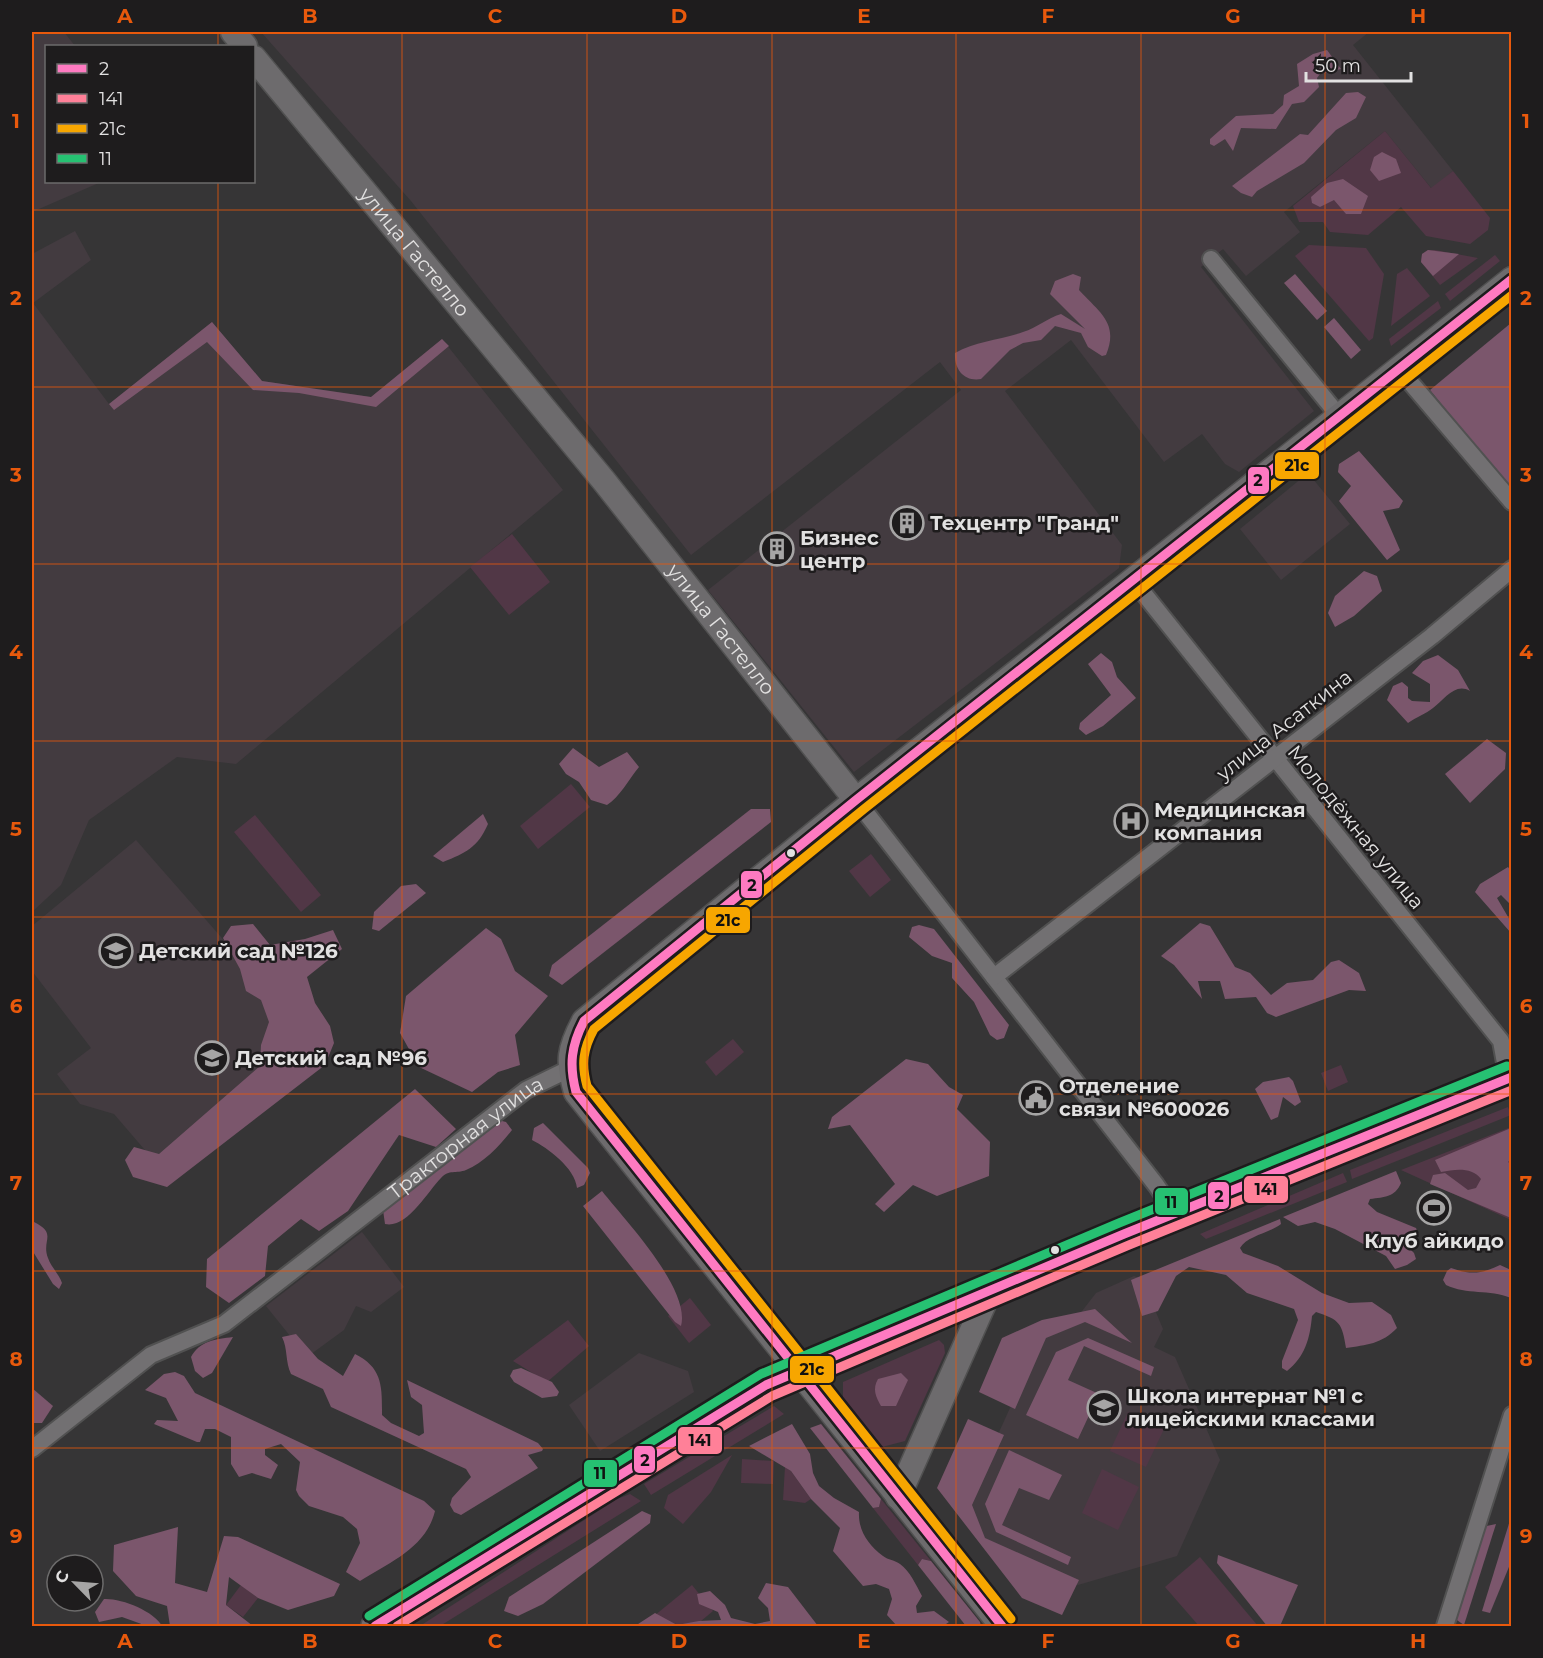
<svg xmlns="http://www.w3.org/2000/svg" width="1543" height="1658" font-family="Montserrat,sans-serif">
<rect width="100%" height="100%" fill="#363536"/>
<g fill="#433b40">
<path d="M32,32h32l11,14h-29v136h55l-69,30z"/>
<path d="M261,32h1108l-16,13 100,126 -21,18 -47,-58 -101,81 16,20 -54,44 -23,-27 -22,18 113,144 -75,61 -14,-8 -23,-30 -38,28 -93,-122 -66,51 117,154 -3,23 -265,204 -146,-182 253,-200 -21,-28 -249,193 -280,-354z"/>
<path d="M75,231l16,29 -58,43 76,101 103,-82 50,59 109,16 71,-58 121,151 -327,274 -59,-7 -88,63 -28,65 -29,27v-658z"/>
<path d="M1308,473l42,51 -69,56 -41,-51z"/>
<path d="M136,840l176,201 -150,129 -48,-56 -34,-10 -23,-30 34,-26 -59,-77v-45z"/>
<path d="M362,1232l42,55 -33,25 -15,-6 -12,24 -37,27 -41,-51z"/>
<path d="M1134,1276l8,3 21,50 -9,18 21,10 45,103 -43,96 -99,29 -96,-42 -16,-38 78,-172 35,-18 17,-22z"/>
<path d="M639,1353l49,18 6,21 -94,59 -31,-46z"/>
</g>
<g fill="#513746">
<path d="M1385,131l46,57 22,-17 37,47 -2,12 -18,14 -44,-8 -25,-29 -33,28 -38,-3 -7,-10h-24l-6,-16z"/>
<path d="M1309,245l57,3 18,26 -11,64 -4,3 -74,-85z"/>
<path d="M1428,250h7l43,8 -38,27 -19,-23 1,-8z"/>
<path d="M1495,255l5,6 -50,40 -5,-7z"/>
<path d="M1407,268l23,28 -39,30 6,-52z"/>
<path d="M1438,301l3,7 -50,38 -2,-7z"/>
<path d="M512,534l38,48 -41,33 -39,-48z"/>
<path d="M571,784l19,23 -52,42 -18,-23z"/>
<path d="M255,815l66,80 -20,17 -67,-80z"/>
<path d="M871,854l20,26 -21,17 -21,-26z"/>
<path d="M733,1039l11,13 -28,24 -11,-14z"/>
<path d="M1341,1065l7,17 -20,9 -7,-18z"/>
<path d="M1508,1107l3,8 -159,64 -2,-9z"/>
<path d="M1511,1127v93l-110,-50z"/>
<path d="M1343,1173l4,9 -141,57 -6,-5z"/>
<path d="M690,1298l21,27 -22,18 -21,-27z"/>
<path d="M568,1320l21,26 -42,36 -34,-21z"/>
<path d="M939,1340l5,5 1,8 -40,88 -23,6 -10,-6 -29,-38v-21z"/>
<path d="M774,1406l10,8 -133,81 -7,-11z"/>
<path d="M1128,1412l36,17 -18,38 -36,-16z"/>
<path d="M732,1455l-21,37 -28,32 -19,-16 4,-13z"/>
<path d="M742,1459l32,2 -1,23 -32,-1z"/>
<path d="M785,1467l6,4 20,28 -6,4 -22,-3z"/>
<path d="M1102,1469l37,18 -21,43 -36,-17z"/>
<path d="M630,1494l11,7 -201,125h-16l-1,-2 194,-125z"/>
<path d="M881,1499l50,62 -9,-2 -4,6 -45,-57 6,-1z"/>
<path d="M1200,1557l58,69h-59l-34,-39z"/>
<path d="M241,1585l17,13 -15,19 -17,-12z"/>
<path d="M692,1585l21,26 -18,15h-41l-5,-6z"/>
</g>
<g fill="#7b566c">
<path d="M1327,50l14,19 -21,5 -3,4 2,9 -15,15 -12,2 -16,25 -35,-1 -8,23 -8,-12 -11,7 -4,-2v-5l26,-23 37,-2 10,-9 1,-10 15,-9 -2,-22 16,-10z"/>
<path d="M1358,92l8,5 -10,21 -20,12 -32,33 -47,28 -5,6 -11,-4 -9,-7 68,-52 8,1 38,-42z"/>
<path d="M1382,152l14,7 5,14 -22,8 -9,-11 4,-13z"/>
<path d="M1343,179l25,17 -7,18h-15l-12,-14 -14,7 -8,-4 -1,-6 16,-14z"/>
<path d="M1428,250l31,4 -26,22 -12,-14 1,-8z"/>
<path d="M1073,274l8,3 -2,13c21,23 40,33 27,65l-4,1 -14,-9 -7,-14 -26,-7 -14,14 -18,3 -13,7 -29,29c-17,3 -27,-10 -26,-26 21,-12 45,-13 68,-21 14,-4 24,-14 38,-18l24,15 -35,-35 5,-13z"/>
<path d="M1295,274l32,37 -10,9 -33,-37z"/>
<path d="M1334,318l27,32 -10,9 -27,-32z"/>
<path d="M212,322l50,59 109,16 71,-58 7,7 -73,61 -77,-14 -46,-3 -46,-48 -93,68 -5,-6z"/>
<path d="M1511,323v168l-81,-101z"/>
<path d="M1359,451l44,50 -4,7 -16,3 17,39 -13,10 -48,-59 12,-15 -13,-14 1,-8z"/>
<path d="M1364,571l13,5 5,15 -28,25 -19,11 -7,-14 7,-17z"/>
<path d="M1101,653l11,9 5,15 19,21 -33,28 -17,9 -7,-6 1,-6 31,-28 -23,-31z"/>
<path d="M1438,655l20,15 12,21c-15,-9 -26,9 -37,17 -7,6 -17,9 -25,15l-21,-23 6,-14 9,-4 6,5v11l4,3 18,1v-18l-18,-11 11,-12z"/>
<path d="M1487,739l19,14 -1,16 -35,34 -25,-29z"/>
<path d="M573,748l26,19 28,-15 12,15c-10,12 -20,31 -32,38l-16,-5 -12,-18 -13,-8 -7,-10z"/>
<path d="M751,809h19l1,13 -209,163 -13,-9 3,-11z"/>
<path d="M483,814l5,10c-10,23 -22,29 -45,38l-10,-6z"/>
<path d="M1508,867l3,4v34l-10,-10 -4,3 14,24v11l-36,-41 5,-8z"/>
<path d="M416,884l10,9 -47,38 -7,-2 2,-17 27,-26z"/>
<path d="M1200,923l10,3 25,41 15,6 21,22 16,-12 26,-3 18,-18 8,-2 20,13 7,18 -17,-1 -73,27 -9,-4 -11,-16 -31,2 -5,-18h-22l4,18 -28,-34 -13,-9z"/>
<path d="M253,924l17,21 35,-6 28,-9 9,19 -35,28 8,26 15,23 4,17 -9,22 -158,122 -34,-10 -8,-17 9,-13 25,7 101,-88 1,-21 8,-23 -8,-22 -15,-9 -6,-22 -17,-31 8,-12z"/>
<path d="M919,925l15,4 75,96 -5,13 -7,2 -7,-5 -16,-33 -22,-24v-15l-20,-7 -23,-19 3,-10z"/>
<path d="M486,928l15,11 14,32 33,25 -33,39 5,30 -22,7 -26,20 -53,-25 -19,-34 6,-37z"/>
<path d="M906,1059l22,5 21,23 14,8 -6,14 33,33 -1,34 -52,20 -24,-11 -29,27 -9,-8 20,-20 -45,-59 -22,4 4,-12z"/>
<path d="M1289,1077l4,4 8,21 -6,4 -12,-9 -5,20 -7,3 -16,-31 8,-7z"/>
<path d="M415,1089l41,40 -20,18 -37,-12 -51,76 -29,20 -18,-12 -33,27 -3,30 -36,27 -23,-16 1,-28z"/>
<path d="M498,1120l8,2 6,8c-11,14 -28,33 -46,40 -10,4 -17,-1 -25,8 -13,13 -34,51 -56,46l-2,-14z"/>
<path d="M543,1123l45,45 2,5 -6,12 -7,3c-2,-20 -29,-40 -45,-48l2,-12z"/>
<path d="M1511,1128v31l-3,3 3,2v54l-81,-34 3,-9 12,-2 23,17 8,-2 5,-9c-9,-12 -25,-10 -40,-7l-6,-12z"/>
<path d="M1396,1171l5,12c-6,14 -16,14 -31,16l-2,5 9,8 39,16 3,7 -13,10 8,8 2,6 -9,6 -12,4 -9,-13 -51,-27 -20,-7 -17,4 -15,-9z"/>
<path d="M602,1191c22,28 89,98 79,135l-6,-4 -92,-116z"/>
<path d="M32,1216l2,6c24,12 7,18 14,36 3,9 11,16 14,25l-3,6 -6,-5 -21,-34z"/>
<path d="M1280,1219l1,5c-11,9 -34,12 -41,24l3,5 35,13 44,27 27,10 23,-1 19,13 6,13c-15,16 -31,17 -51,20 -4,-25 -6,-28 -30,-36l-4,4c-2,22 -7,41 -25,55l-5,-3v-7l16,-41 -4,-11 -47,-16 -21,-18 -37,-8 -13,9 -18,35 -16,5 -11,-36z"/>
<path d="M1500,1265l11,5v28c-22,-9 -44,-3 -65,-13l-3,-5 4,-9 4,-3c20,7 30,6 49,-3z"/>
<path d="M1095,1309l37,34 -47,-21 -39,16 -31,71 -36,-17 23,-54 40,-18z"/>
<path d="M296,1334l22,25 25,17 12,-22c28,14 27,33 27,61l9,8 28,13 5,-3 -2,-28 -11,-8 -4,-17 131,63 5,6 -1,2 -14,4 10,13 -77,47 -7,-3 -4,-7 2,-7 19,-21 -5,-8 -135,-62 -8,-18 -32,-15c-6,-13 -3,-25 -9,-37z"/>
<path d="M233,1337l-21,36 -9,5 -8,-7 -4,-14c8,-16 25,-18 42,-20z"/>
<path d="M1088,1338l66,29 -3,9 -67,-30 -16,34 31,14 -21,45 -52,-24 30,-63z"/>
<path d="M521,1368l31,14 7,10 -2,4 -15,2 -28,-16 -4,-6 3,-6z"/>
<path d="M175,1372l9,4 11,17 229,108 11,10c-9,37 -45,51 -75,70l-14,-9 14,-29 -3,-14 -14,-12 -34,-11 -10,-10 -3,-6 4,-28 -19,-18 -16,5v6l13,10 -7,14 -19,-6 -13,4 -8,-13v-27l-16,-8h-10l-5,13h-3l-43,-18 3,-4 21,1 -12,-23 -21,-8 19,-16z"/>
<path d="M901,1373l7,7 -12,26h-15c-5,-9 -9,-17 -3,-27z"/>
<path d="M32,1388l21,18 -11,17h-10z"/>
<path d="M968,1419l36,16 -32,70 13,33 94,42 -17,35 -40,-17 -85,-110z"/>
<path d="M792,1424l18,30 3,19 6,13 15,12 25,14c-1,18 9,33 24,44 5,4 12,4 17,8 10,7 16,21 22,32l-6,10 1,7 17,-2 15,11 -6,4h-46l-10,-11 5,-16 -3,-10 -13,-5 -13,2 -30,-35 7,-23 -29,-29 -20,-28 -42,-25z"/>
<path d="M821,1424l60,75 -2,8 -6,1 -63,-80z"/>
<path d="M1009,1450l53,25 -13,25 -30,-12 -17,37 69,32 -3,8 -72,-33 -11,-28z"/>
<path d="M642,1511l9,4 -1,8 -107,81 -25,12 -14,-5 5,-14z"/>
<path d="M1511,1517v45l-21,51 -8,-2z"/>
<path d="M1496,1524l-32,101 -10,-7 28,-91z"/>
<path d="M178,1527l-3,56 32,9 17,-56 14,1 102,47 -6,12 -46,14 -30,-12 -29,-21 -3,28 27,21h-83l-3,-20 -31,-10 -23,-25 1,-26z"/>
<path d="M1218,1555l80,30 -18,41h-13l-50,-63z"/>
<path d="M922,1559l9,2 49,61 1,4h-15l-48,-61z"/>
<path d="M766,1583l22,4 30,39h-183l20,-13 22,12 22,-4 22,-1 -3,-8 -19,-8 -2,-10 13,-3 15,14 6,13 24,6 15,-3 -2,-13 -10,-10z"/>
<path d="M104,1599c17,-1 50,12 58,27h-15l-25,-9 -23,5 -4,-10z"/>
</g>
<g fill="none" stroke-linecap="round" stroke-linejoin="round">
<defs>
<g id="minor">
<path d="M1211,259l128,157"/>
<path d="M1399,369l113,133"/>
<path d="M1133,580l368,461 7,38"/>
<path d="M856,800l300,385 19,28"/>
<path d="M994,977l438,-341 80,-67"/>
<path id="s1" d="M32,1449l119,-94 73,-31 302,-234 43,-21"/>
<path d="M1445,1626l67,-211"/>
</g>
<g id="secondary">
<path d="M233,32l12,14"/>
<path id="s2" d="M254,58l350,423 252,319"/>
<path d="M898,1497l92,-207"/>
<path d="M1002,1626l-426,-534c-9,-31 -7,-43 8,-71l272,-221 656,-521"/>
</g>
<path id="primary" d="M375,1626l391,-241 358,-151 388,-157"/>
</defs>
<use href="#minor" stroke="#515151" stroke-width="20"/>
<use href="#secondary" stroke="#515151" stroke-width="27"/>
<use href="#primary" stroke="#515151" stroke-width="30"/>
<use href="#minor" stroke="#727072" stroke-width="16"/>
<use href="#secondary" stroke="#6d6b6d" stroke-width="24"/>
<use href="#primary" stroke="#726c71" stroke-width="27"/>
<defs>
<g id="bus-1">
<path d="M375,1626l391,-241 358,-151 388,-157"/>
<path d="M1002,1626l-426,-534c-7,-27 -5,-46 8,-71l272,-221 656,-521"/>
</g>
<path id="bus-2" d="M397,1626l375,-230 357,-151 383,-155"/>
<path id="bus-3" d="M1011,1619l-424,-533c-6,-22 -4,-37 7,-57l270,-220 648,-514"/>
<path id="bus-4" d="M369,1616l392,-242 358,-151 388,-157"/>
</defs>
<use href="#bus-1" stroke="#1e1c1d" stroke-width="14"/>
<use href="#bus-2" stroke="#1e1c1d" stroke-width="14"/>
<use href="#bus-3" stroke="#1e1c1d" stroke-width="14"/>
<use href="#bus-4" stroke="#1e1c1d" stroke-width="14"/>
<use href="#bus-1" stroke="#fe7ac1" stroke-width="9"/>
<use href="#bus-2" stroke="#ff8098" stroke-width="9"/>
<use href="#bus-3" stroke="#f7a600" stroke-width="9"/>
<use href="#bus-4" stroke="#26c172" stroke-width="9"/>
</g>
<path fill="none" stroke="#e8590c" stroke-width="1.5" stroke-opacity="0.55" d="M218,32v14M402,32v1594M587,32v1594M772,32v1594M956,32v1594M1141,32v1594M1325,32v1594M218,182v1444M32,210h1480M32,387h1480M32,564h1480M32,741h1480M32,917h1480M32,1094h1480M32,1271h1480M32,1448h1480"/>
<defs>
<symbol id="building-ring" viewBox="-11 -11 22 22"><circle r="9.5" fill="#1e1c1d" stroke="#a6a5a5" stroke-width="1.5"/><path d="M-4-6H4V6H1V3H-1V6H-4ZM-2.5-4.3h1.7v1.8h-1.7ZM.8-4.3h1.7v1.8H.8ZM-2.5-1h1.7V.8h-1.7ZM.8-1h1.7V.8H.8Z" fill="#a6a5a5"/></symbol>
<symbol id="hospital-ring" viewBox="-11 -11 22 22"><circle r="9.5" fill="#1e1c1d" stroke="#a6a5a5" stroke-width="1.5"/><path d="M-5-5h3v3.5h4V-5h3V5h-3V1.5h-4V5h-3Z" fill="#a6a5a5"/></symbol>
<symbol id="school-ring" viewBox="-11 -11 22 22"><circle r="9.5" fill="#1e1c1d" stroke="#a6a5a5" stroke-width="1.5"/><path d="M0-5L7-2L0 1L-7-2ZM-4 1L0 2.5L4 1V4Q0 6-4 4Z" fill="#a6a5a5"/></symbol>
<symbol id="civic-ring" viewBox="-11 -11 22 22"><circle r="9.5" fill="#1e1c1d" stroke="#a6a5a5" stroke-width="1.5"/><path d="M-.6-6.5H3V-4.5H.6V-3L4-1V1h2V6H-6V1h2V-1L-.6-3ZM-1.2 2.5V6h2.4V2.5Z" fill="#a6a5a5"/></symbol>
<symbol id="stadium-ring" viewBox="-11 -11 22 22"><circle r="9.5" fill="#1e1c1d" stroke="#a6a5a5" stroke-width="1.5"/><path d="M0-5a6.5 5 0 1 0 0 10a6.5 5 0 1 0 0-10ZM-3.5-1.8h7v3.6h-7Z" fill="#a6a5a5"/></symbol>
</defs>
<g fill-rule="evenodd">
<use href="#building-ring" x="888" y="504" width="38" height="38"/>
<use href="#building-ring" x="758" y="530" width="38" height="38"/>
<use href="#hospital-ring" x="1112" y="802" width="38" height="38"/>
<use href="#school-ring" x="97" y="932" width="38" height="38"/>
<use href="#school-ring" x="193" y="1039" width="38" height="38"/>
<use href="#civic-ring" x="1017" y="1079" width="38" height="38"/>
<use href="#stadium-ring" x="1415" y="1189" width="38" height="38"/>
<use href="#school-ring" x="1085" y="1389" width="38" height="38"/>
</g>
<g fill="#e2e1e1" stroke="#1e1c1d" stroke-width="2">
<circle cx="791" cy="853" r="5"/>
<circle cx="1055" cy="1250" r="5"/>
</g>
<g text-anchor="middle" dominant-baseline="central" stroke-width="5" stroke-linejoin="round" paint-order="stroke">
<g font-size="20" fill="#e2e1e1" stroke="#1e1c1d">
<text stroke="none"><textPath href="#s2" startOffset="252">улица Гастелло</textPath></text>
<text stroke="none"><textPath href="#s2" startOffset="738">улица Гастелло</textPath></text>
<text transform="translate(1284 725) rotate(-38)">улица Асаткина</text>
<text transform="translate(1356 827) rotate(51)">Молодёжная улица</text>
<text stroke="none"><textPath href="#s1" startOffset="536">Тракторная улица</textPath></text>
</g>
<g font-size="20" font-weight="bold" fill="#e2e1e1" stroke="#1e1c1d" text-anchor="start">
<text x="930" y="523">Техцентр "Гранд"</text>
<text x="800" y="538">Бизнес<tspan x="800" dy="23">центр</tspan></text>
<text x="1154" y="810">Медицинская<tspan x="1154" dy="23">компания</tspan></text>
<text x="139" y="951">Детский сад №126</text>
<text x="235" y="1058">Детский сад №96</text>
<text x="1059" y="1086">Отделение<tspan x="1059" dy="23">связи №600026</tspan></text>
<text x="1434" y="1241" text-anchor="middle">Клуб айкидо</text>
<text x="1127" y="1396">Школа интернат №1 с<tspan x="1127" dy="23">лицейскими классами</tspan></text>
</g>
</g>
<g stroke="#1e1c1d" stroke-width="2">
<rect x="1274" y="451" width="46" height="29" rx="6" fill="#f7a600"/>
<rect x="1247" y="466" width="23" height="29" rx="6" fill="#fe7ac1"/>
<rect x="740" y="870" width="23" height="29" rx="6" fill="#fe7ac1"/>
<rect x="705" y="906" width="46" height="28" rx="6" fill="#f7a600"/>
<rect x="1243" y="1175" width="46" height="29" rx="6" fill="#ff8098"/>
<rect x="1207" y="1181" width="23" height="29" rx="6" fill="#fe7ac1"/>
<rect x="1154" y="1187" width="35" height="29" rx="6" fill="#26c172"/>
<rect x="789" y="1355" width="46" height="29" rx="6" fill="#f7a600"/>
<rect x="677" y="1426" width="46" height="29" rx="6" fill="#ff8098"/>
<rect x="633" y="1445" width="23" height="29" rx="6" fill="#fe7ac1"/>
<rect x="583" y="1459" width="35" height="29" rx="6" fill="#26c172"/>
</g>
<g font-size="16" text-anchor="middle" font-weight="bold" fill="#111">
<text x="1297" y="471">21с</text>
<text x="1258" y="486">2</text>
<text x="752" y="891">2</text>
<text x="728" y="926">21с</text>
<text x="1266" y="1195">141</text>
<text x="1219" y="1202">2</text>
<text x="1171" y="1208">11</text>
<text x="812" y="1375">21с</text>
<text x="700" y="1446">141</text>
<text x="645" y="1466">2</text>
<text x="600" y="1479">11</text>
</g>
<rect width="1543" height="1658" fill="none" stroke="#1e1c1d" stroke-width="66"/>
<rect x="45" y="45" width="210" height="138" fill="#1e1c1d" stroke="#6c6b6b" stroke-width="1.5"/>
<rect x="57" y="64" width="30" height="9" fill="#fe7ac1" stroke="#6c6b6b" stroke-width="1.5"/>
<text x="99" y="75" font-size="18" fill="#e2e1e1">2</text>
<rect x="57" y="94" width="30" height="9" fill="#ff8098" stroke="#6c6b6b" stroke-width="1.5"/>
<text x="99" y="105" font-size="18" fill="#e2e1e1">141</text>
<rect x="57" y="124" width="30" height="9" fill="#f7a600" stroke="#6c6b6b" stroke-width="1.5"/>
<text x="99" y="135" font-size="18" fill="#e2e1e1">21с</text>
<rect x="57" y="154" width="30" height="9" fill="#26c172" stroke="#6c6b6b" stroke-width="1.5"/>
<text x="99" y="165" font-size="18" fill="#e2e1e1">11</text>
<g transform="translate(75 1583) rotate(295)"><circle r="28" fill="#1e1c1d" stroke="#6c6b6b" stroke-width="1.5"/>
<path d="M0-4.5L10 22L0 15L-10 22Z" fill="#a6a5a5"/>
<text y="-9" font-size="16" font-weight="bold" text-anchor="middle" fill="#e2e1e1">С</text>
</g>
<path d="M1306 72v9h105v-9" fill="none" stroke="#e2e1e1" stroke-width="3"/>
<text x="1315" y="72" font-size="18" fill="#e2e1e1" stroke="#1e1c1d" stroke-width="4.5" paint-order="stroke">50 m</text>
<rect x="33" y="33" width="1477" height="1592" fill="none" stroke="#e8590c" stroke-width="2"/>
<g font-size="20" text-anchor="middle" font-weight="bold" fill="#e8590c">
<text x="125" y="23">A</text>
<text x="310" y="23">B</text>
<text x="495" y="23">C</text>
<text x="679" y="23">D</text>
<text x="864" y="23">E</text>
<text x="1048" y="23">F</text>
<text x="1233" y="23">G</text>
<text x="1418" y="23">H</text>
<text x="16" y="128">1</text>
<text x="1526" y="128">1</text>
<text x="16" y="305">2</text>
<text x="1526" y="305">2</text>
<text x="16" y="482">3</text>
<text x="1526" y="482">3</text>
<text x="16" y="659">4</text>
<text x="1526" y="659">4</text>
<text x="16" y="836">5</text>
<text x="1526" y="836">5</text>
<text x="16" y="1013">6</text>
<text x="1526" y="1013">6</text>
<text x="16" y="1190">7</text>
<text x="1526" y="1190">7</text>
<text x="16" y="1366">8</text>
<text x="1526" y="1366">8</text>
<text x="16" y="1543">9</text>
<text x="1526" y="1543">9</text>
<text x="125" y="1648">A</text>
<text x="310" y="1648">B</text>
<text x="495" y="1648">C</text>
<text x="679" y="1648">D</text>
<text x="864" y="1648">E</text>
<text x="1048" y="1648">F</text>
<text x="1233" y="1648">G</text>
<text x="1418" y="1648">H</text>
</g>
</svg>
